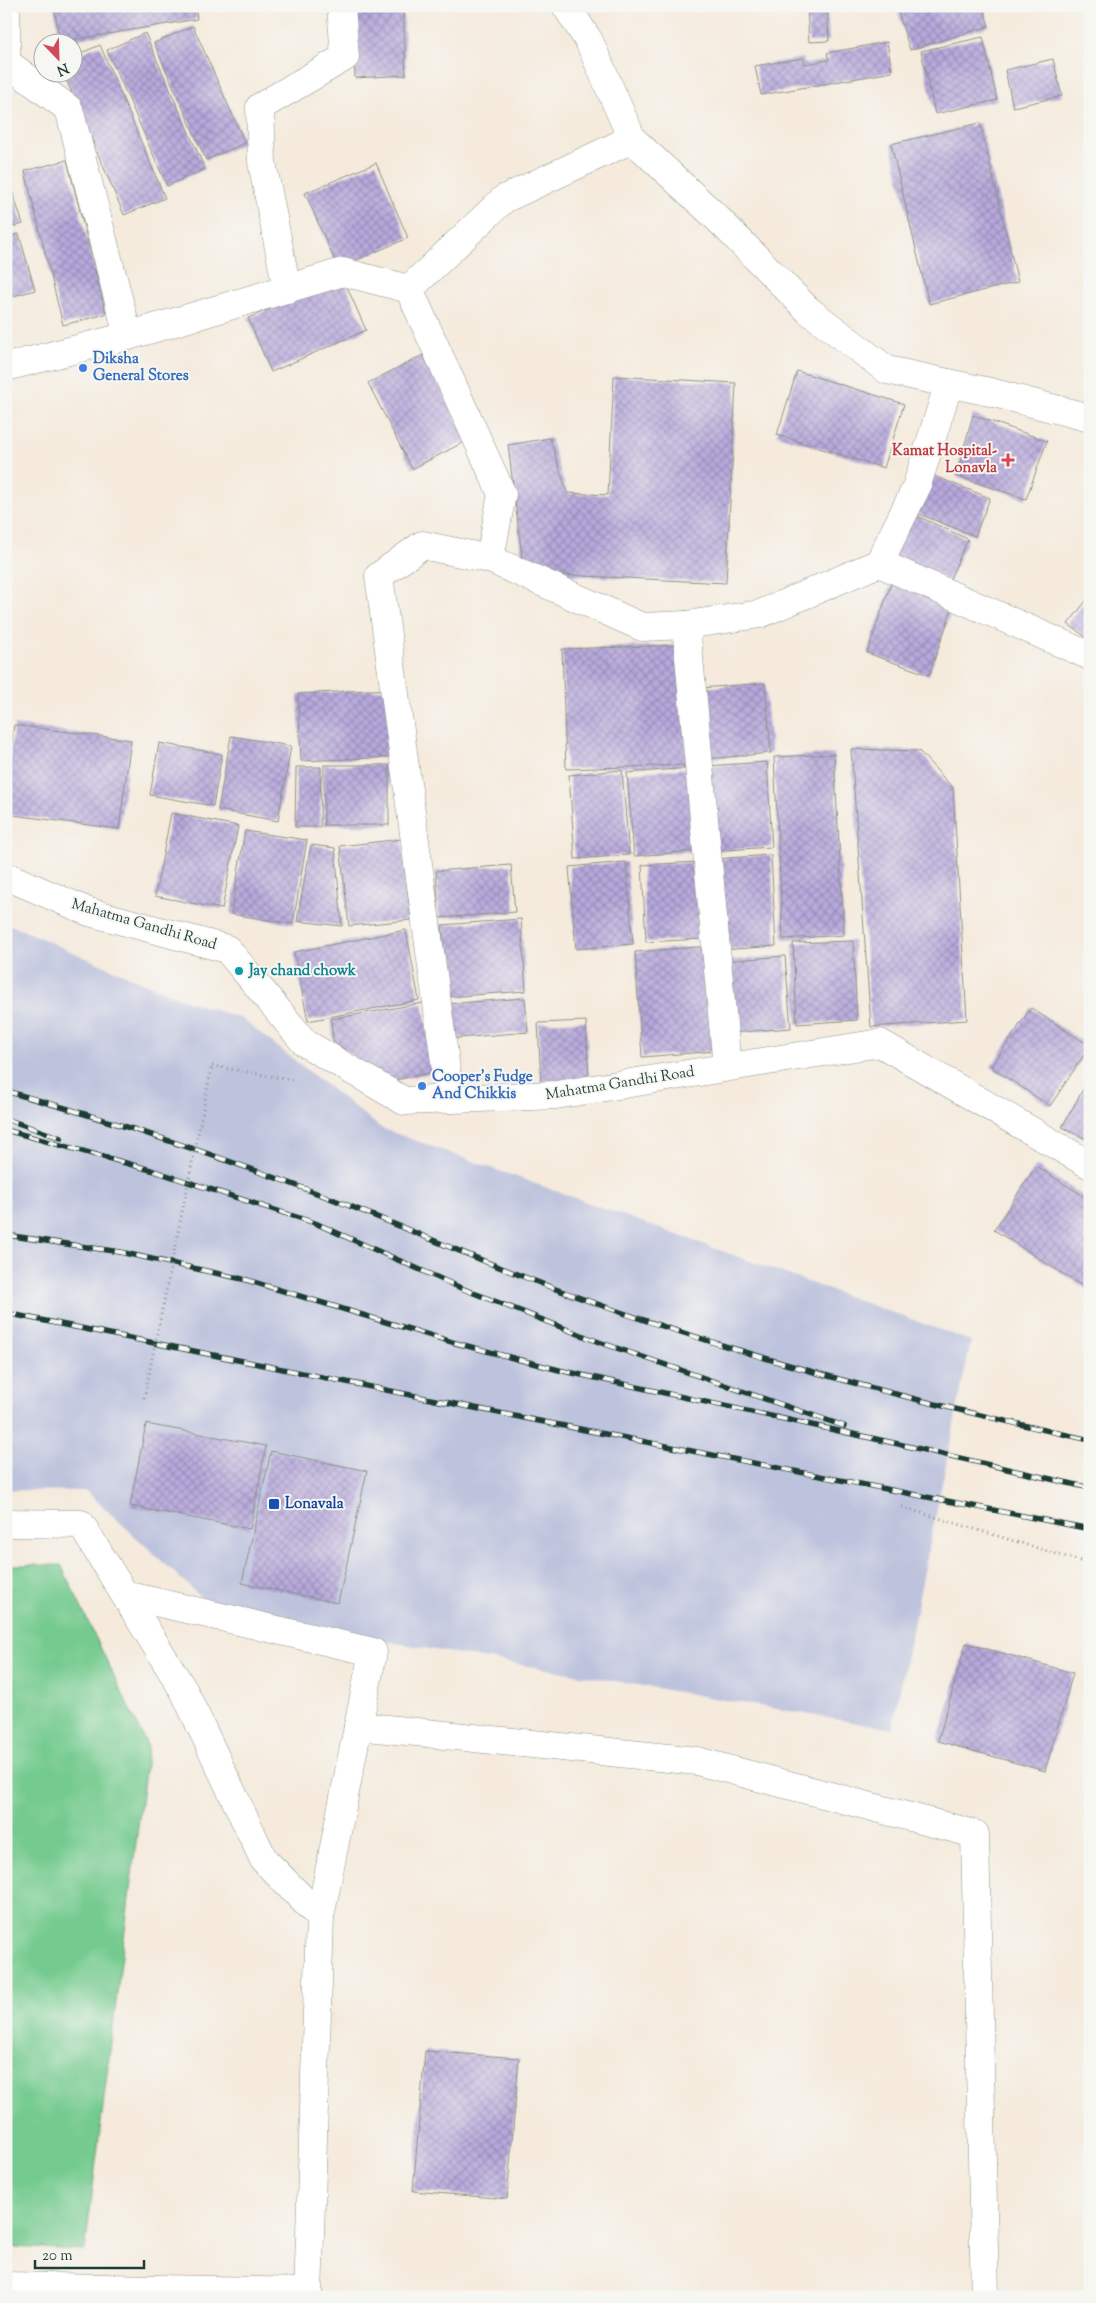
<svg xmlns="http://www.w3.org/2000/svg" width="1096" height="2303" font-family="'Sorts Mill Goudy',serif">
<defs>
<pattern id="building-cross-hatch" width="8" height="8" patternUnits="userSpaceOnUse" patternTransform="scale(1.25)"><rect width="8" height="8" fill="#b8a9dd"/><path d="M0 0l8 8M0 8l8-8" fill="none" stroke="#958bb4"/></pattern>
</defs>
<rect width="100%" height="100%" fill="#f6f6f2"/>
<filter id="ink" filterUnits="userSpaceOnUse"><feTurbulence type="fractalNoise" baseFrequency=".02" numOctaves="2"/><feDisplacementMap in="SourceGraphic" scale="10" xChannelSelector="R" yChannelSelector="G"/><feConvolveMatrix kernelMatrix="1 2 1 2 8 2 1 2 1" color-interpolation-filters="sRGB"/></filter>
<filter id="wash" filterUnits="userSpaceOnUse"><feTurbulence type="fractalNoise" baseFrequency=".0096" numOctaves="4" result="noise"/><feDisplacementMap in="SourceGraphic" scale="20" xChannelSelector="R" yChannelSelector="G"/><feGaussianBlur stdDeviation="1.12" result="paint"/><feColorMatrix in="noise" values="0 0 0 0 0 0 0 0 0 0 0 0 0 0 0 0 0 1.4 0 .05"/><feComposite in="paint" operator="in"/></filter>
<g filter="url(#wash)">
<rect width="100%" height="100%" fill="#f5eadc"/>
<path fill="#bec3dd" d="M6,923l170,74 66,22 139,109 590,213 -79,388 -675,-117 -131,-121 -80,-1z"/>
<path fill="#74cb8f" stroke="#4a8462" d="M6,1565h55l87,182 -63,503 -79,-3z"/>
<g id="blocks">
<g fill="url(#building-cross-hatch)">
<path d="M54,6h141l2,13 -137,23z"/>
<path d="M352,6h51l3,69 -51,3z"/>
<path d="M807,6h20l2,35 -20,1z"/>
<path d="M896,6h87l6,20 -79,24z"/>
<path d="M193,26l52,117 -39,17 -52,-117z"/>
<path d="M145,33l60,136 -38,17 -60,-136z"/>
<path d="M983,37l14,63 -62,14 -14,-63z"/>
<path d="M887,42l5,30 -131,23 -6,-29 48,-8 2,6 24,-4 -2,-7z"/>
<path d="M100,45l65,153 -41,17 -61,-143h9v-15z"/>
<path d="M1053,59l9,37 -49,11 -8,-37z"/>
<path d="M980,123l38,159 -89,22 -38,-160z"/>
<path d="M67,160l39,154 -43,11 -38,-154z"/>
<path d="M376,163l32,75 -70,30 -33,-75z"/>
<path d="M6,172l17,52 -17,5z"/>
<path d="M19,234l16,56 -29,8v-61z"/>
<path d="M343,278l23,52 -95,42 -23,-54z"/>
<path d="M423,355l45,85 -56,29 -44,-86z"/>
<path d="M797,371l107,33 -20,64 -107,-33z"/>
<path d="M614,376l122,7 -10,200 -202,-10 -16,-128 42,-7 17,55 41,2z"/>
<path d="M973,415l74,26 -21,58 -70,-23z"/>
<path d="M929,474l61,24 -15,38 -61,-24z"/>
<path d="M913,514l55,25 -19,42 -56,-25z"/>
<path d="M893,578l62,22 -26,75 -62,-22z"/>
<path d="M1090,596v44l-22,-16z"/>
<path d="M683,645l4,120 -121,4 -4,-120z"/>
<path d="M765,683l6,70 -65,6 -5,-71z"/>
<path d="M390,689l4,68 -93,4 -3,-67z"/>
<path d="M14,725l117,15 -12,89 -113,-15v-33z"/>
<path d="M231,736l60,10 -13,75 -60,-11z"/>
<path d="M159,743l63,11 -9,52 -63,-11z"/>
<path d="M851,749l68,2 34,37 14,232 -96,7z"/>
<path d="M834,754l10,181 -61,4 -9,-182z"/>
<path d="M767,762l5,85 -61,4 -6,-85z"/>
<rect x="324" y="765" width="65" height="60"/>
<path d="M296,767h25l-1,60h-25z"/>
<path d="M690,768l6,83 -62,5 -7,-83z"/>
<path d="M622,770l7,85 -54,4 -6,-84z"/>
<path d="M171,813l67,13 -16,83 -67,-13z"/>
<path d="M245,831l62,9 -14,84 -62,-10z"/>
<path d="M402,839l9,81 -62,6 -9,-80z"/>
<path d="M311,845l24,3 7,78 -45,-5z"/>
<path d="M771,855l5,91 -55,4 -6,-91z"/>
<path d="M626,862l7,82 -57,5 -7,-82z"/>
<path d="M698,862l4,77 -56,3 -4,-77z"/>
<path d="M511,865l4,47 -76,6 -3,-47z"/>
<path d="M521,919l5,72 -79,6 -5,-72z"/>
<path d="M406,930l13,70 -111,21 -14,-69z"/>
<path d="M853,941l4,79 -60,4 -4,-81z"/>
<path d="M709,946l7,105 -74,6 -7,-105z"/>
<path d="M785,956l6,72 -61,5 -6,-72z"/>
<path d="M525,998l3,34 -80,7 -3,-35z"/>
<path d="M423,1003l12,69 -50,10 -52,-42 -2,-21z"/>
<path d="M1031,1008l59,38 -40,60 -59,-39z"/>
<path d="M586,1021l3,60 -48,2 -3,-60z"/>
<path d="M1090,1077v64l-28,-14z"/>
<path d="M1036,1166l54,34v91l-96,-61z"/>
<path d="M146,1424l120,22 -16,83 -120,-23z"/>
<path d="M271,1451l96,20 -29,132 -96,-20z"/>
<path d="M966,1643l107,30 -28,98 -107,-30z"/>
<path d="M1087,1882h3v38h-2z"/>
<path d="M425,2051l94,7 -12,141 -94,-8z"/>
</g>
</g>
</g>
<g filter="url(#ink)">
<use href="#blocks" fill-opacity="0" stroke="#8a9488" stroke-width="1"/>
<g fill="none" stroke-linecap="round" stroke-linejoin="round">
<defs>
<g id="minor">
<path d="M566,6l23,35 43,98 84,78 92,93 79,60 103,22 100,26"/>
<path d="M6,12v52"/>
<path d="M632,139l-128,60 -95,90 93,205 -12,65 152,68 44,-2 74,-11 119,-51 37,-75 33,-105"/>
<path d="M287,289l-25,-127 -2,-55 85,-50 -4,-51"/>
<path d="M128,336l215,-64 66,17"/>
<path d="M6,367l122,-31 -59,-227 -62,-46"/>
<path d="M879,563l211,93"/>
<path d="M686,625l41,442"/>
<path d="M450,1099l-71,-523 43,-31 68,14"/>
<path d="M6,1523l75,1 103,167 80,169 56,57 -12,380"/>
<path d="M125,1595l248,57 -53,265"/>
<path d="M358,1726l339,35 278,73 10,463"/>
<path d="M6,2286l302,6"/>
</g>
<path id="major" d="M6,876l83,36 138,37 78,94 99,58 152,-6 324,-52 210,122"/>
</defs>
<use href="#minor" stroke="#8a9488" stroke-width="29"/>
<use href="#major" stroke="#8a9488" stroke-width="29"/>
<g stroke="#8a9488" stroke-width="3" stroke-dasharray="1 4" stroke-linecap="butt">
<path d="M212,1066l81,14"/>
<path d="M902,1507l188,57"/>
</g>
<use href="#minor" stroke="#fff" stroke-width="28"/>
<use href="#major" stroke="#fff" stroke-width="28"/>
<defs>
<g id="rail">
<path d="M6,1091c108,30 216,66 321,106 82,32 162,68 245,98 168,61 343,107 518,145"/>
<path d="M6,1119l55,19"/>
<path d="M6,1130l145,40 164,53 146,65 138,54 245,84"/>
<path d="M6,1235l114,17 127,28 205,62 107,28 335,73 196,45"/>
<path d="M6,1313l528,107 556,109"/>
</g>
</defs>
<use href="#rail" stroke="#1f3d34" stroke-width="5.5"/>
<use href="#rail" stroke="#f6f6f2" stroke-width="4" stroke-dasharray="11" stroke-linecap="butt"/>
<path stroke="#8a9488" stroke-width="3" stroke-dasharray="1 4" stroke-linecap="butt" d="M144,1398l68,-332"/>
</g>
</g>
<g fill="#3f7fe0" stroke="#f6f6f2" stroke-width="2">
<circle cx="83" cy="368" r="5"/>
<circle cx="422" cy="1086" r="5"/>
</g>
<path fill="#e0444e" stroke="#f6f6f2" stroke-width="2" d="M1005.5 452.5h5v5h5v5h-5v5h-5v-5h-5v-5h5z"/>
<circle fill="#0f9aa8" stroke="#f6f6f2" stroke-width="2" cx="239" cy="971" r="5"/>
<rect fill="#1a4fb4" stroke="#f6f6f2" stroke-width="2" x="268" y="1498" width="12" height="12" rx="2.5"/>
<g text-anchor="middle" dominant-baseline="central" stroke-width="4" stroke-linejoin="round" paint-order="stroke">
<g font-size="15" font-weight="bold" fill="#366cbe" stroke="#f6f6f2" text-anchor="start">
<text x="93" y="359">Diksha<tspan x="93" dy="17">General Stores</tspan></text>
<text x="432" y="1077">Cooper's Fudge<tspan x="432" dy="17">And Chikkis</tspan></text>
</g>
<g font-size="15" font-weight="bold" fill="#be3a42" stroke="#f6f6f2" text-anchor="end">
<text x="997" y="451">Kamat Hospital-<tspan x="997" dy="17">Lonavla</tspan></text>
</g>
<g font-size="15" fill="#1f3d34" stroke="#f6f6f2">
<text transform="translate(144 925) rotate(16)">Mahatma Gandhi Road</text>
<text transform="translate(620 1084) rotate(-9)">Mahatma Gandhi Road</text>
</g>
<g font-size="15" font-weight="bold" fill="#0d838f" stroke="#f6f6f2" text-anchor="start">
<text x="249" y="971">Jay chand chowk</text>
</g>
<g font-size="15" font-weight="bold" fill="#164399" stroke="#f6f6f2" text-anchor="start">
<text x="285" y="1504">Lonavala</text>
</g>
</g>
<rect width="1096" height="2303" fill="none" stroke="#f6f6f2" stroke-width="25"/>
<g transform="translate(58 58) rotate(157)"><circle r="24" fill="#f6f6f2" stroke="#a0aca6"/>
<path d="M0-4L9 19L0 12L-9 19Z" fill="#d1495b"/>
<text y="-8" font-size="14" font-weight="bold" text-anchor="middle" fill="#1f3d34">N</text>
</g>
<path d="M35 2260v8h109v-8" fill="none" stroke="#1f3d34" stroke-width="2.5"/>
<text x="42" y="2260" font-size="15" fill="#1f3d34" stroke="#f6f6f2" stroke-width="4" paint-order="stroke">20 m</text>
</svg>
